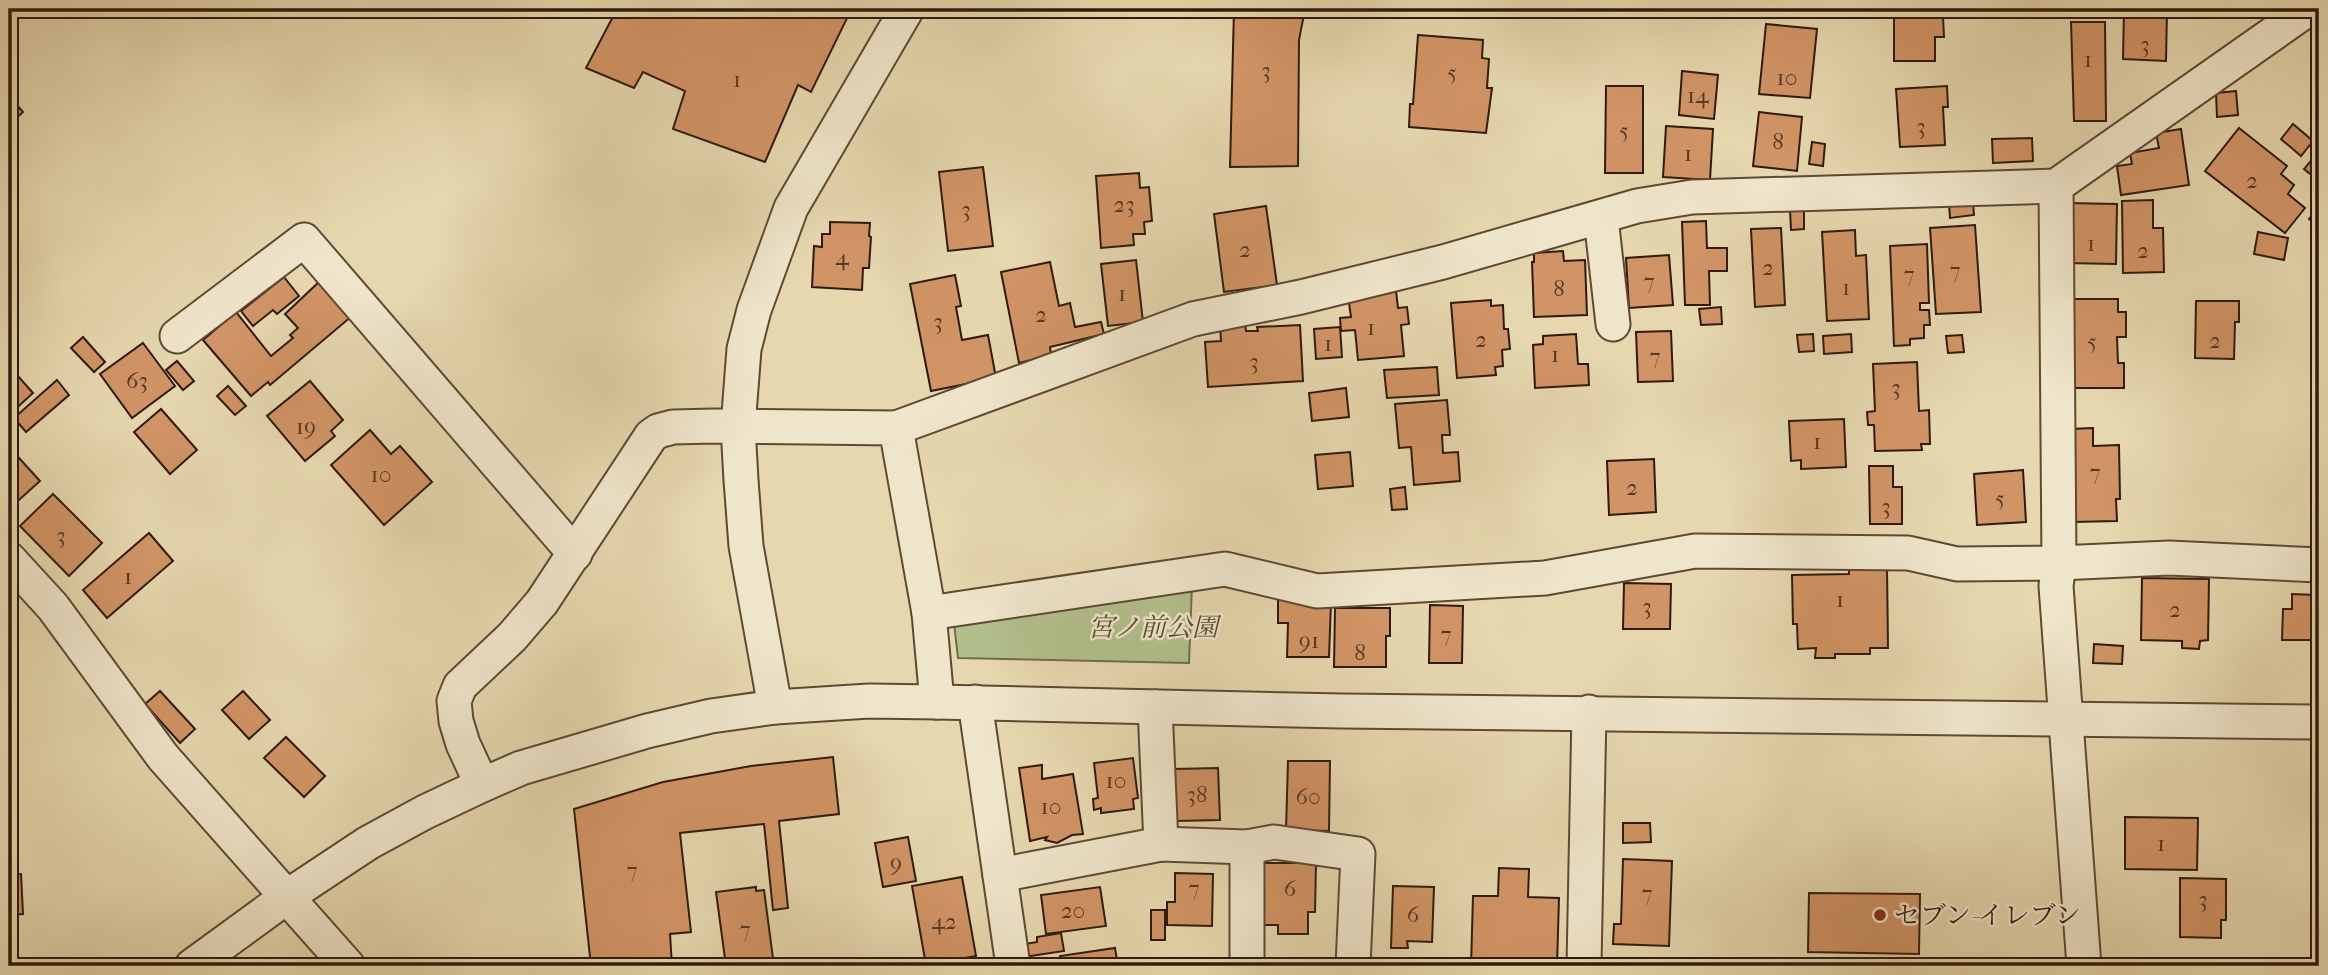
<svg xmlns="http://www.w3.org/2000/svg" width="2328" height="975" font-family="'IM FELL French Canon','Noto Serif JP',serif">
<rect width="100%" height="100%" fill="#e6d7ae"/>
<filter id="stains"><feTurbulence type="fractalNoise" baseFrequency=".00286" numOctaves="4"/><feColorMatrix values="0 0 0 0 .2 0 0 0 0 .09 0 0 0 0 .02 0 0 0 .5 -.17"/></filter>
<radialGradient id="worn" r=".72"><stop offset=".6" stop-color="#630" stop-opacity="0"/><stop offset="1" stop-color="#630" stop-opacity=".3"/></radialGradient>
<path fill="#b2bf8c" stroke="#716c4c" stroke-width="2" d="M1192,585l-3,78 -231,-5 -4,-35z"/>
<g fill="#d19466" stroke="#301a0b" stroke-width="2">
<path d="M617,9h232l2,1 -40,82 -13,-7 -33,77 -92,-33 12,-38 -42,-19 -9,16 -48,-20z"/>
<path d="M1085,9h20l-2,8 -19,-3z"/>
<path d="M1234,9h71l-6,31 -1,126 -68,1z"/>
<path d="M1894,9h41v8h8l1,20h-9v24h-41z"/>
<path d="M2074,9h24l-1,5h-23z"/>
<path d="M2124,9h43l-1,52 -43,-2z"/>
<path d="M2071,22h34l1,99h-32z"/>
<path d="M1766,24l51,5 -7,69 -51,-4z"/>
<path d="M1418,35l65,5 -1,18 7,1 -2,29h5l-6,45 -77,-6 1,-23h3z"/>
<path d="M1682,71l36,4 -4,44 -35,-4z"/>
<path d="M1606,86h37v87h-38z"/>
<path d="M1947,86l1,21h-5l2,38 -45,2 -4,-58z"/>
<path d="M2236,91l2,24 -21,2 -1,-24z"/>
<path d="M9,96l14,16 -14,13z"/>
<path d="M1759,112l43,5 -5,54 -44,-5z"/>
<path d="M2293,124l20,17 -12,15 -20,-17z"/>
<path d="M1666,126l47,3 -3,51 -47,-3z"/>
<path d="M2239,128l48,38 -6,8 13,11 -6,9 17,14 -20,25 -80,-62z"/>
<path d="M2181,129l8,56 -68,10 -4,-29 15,-2 -2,-11 29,-5 -3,-15z"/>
<path d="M2032,138l1,23 -40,2 -1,-24z"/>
<path d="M1812,142l13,2 -2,22 -14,-2z"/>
<path d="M2319,151v30l-15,-12z"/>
<path d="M983,167l10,79 -45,5 -9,-79z"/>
<path d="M1139,173l1,15 9,-1 3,34 -8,1 1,12h-12l1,11 -33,3 -5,-72z"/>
<path d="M2153,200v28h10l1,44 -41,1 -1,-72z"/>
<path d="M1973,202l1,13 -24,3 -1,-14z"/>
<path d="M2067,203l50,1 -1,60 -50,-1z"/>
<path d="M1266,206l11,79 -53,7 -10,-78z"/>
<path d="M2319,208v20l-10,-9z"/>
<path d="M1790,210h14v19l-13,1z"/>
<path d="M1706,221l1,27h20v23h-18l1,34h-25l-3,-83z"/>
<path d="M830,222l40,1 -1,13 2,1 -2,31h-6l-1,22 -50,-3 2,-41 8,1v-13h8z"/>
<path d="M1975,225l6,87 -45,2 -6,-86z"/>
<path d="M1781,228l4,77 -30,2 -4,-78z"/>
<path d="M1855,230l1,26 10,-1 3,64 -42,2 -5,-89z"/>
<path d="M2258,232l30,6 -4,22 -30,-6z"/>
<path d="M1927,244l2,59h-9v7h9l1,15h-6v13l-14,1v6l-16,1 -4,-100z"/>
<path d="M1563,251l1,10 21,-1 2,55 -53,2 -2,-55h2v-9z"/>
<path d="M1669,255l4,50 -44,3 -3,-50z"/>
<path d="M1136,260l7,62 -35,4 -7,-62z"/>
<path d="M1050,262l9,44 11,-3 5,24 26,-5 3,12 -54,13 1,8 -32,8 -18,-91z"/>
<path d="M955,275l6,31 -5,1 6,33 26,-5 8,43 -65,13 -21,-107z"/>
<path d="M284,277l15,19 -22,18 -4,-4 -20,16 -12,-15z"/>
<path d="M321,280l31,36 -82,69 -2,-3 -17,14 -48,-56 33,-28 35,44 22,-18 -3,-3 8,-7 -13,-14z"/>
<path d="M1396,291l2,17 9,-1 2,17 -8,1 3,31 -46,4 -3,-30 -14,1 -1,-13 11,-1 -3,-21z"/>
<path d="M2072,299h46v13h8v25h-9l1,26h6v25h-52z"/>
<path d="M1491,300v6l12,-1 1,24h4l2,20 -8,1 1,16 -8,1 1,8 -39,3 -6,-75z"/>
<path d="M2196,301h43v21h-4l-1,37 -39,-1z"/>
<path d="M1721,307l1,17 -21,1 -2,-16z"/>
<path d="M1245,323l1,8h12l-1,-4 43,-2 3,56 -95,6 -3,-45 16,-1 -1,-16z"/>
<path d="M1340,327l2,30 -26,2 -2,-30z"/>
<path d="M1671,331l2,50 -35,1 -2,-50z"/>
<path d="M1576,334l2,30h10l1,21 -54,3 -2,-43 10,-1v-8z"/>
<path d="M1813,334l1,17 -15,1 -2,-17z"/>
<path d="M1851,334l1,18 -28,2 -1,-18z"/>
<path d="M1962,335l2,17 -16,1 -2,-17z"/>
<path d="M83,337l22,25 -11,10 -23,-24z"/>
<path d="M143,343l32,43 -43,32 -32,-44z"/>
<path d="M177,361l17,20 -11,9 -17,-20z"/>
<path d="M1917,362l2,49 10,-1 1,34h-9l1,6 -47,1 -1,-26h-6l-1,-13 8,-1 -2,-47z"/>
<path d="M9,366l24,27 -24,22z"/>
<path d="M1437,367l2,28 -52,3 -3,-28z"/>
<path d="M57,380l12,15 -43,37 -12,-14z"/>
<path d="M310,381l33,39 -12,11 4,5 -30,25 -38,-45z"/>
<path d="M228,386l18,20 -11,9 -18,-19z"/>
<path d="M1346,388l3,29 -37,4 -3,-28z"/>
<path d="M1447,400l3,35h-8l1,18 15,-1 2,29 -46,4 -3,-38 -12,1 -4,-44z"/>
<path d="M161,409l36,41 -27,24 -36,-42z"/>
<path d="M1844,419l2,48 -45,2v-9l-10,1 -2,-40z"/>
<path d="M2093,428v18l26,-1 1,54h-4l1,22 -45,1 -2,-93z"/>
<path d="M370,430l21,24 9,-8 32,36 -48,43 -53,-60z"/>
<path d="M9,447l31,34 -31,28z"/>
<path d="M1350,452l3,34 -35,3 -3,-34z"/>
<path d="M1654,459l2,53 -47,3 -2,-54z"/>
<path d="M1869,466h24v21h9v37h-32z"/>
<path d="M2023,470l3,52 -49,3 -3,-51z"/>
<path d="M1405,487l2,22 -15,1 -2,-21z"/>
<path d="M53,494l49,49 -33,33 -49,-50z"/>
<path d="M149,533l24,28 -66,57 -24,-28z"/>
<path d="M1887,567l1,81h-18v6h-35v4h-20l1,-10 -18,1 -1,-25h-4l-1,-49 57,-1v-6z"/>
<path d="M2142,578l67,1 -1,61 -8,1 -1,8 -17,-1v-7l-41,-1z"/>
<path d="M1624,583l47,1 -1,45h-47z"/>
<path d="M2292,594l24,1v45h-34l1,-31h9z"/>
<path d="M1278,595l53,7 -2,55h-42l1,-34h-10z"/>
<path d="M1430,605l33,1 -1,57h-33z"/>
<path d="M1335,608h55v28h-4v31h-52z"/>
<path d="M2094,644l29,2 -1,18 -29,-1z"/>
<path d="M160,691l35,38 -15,14 -35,-39z"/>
<path d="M243,691l27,29 -21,19 -27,-29z"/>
<path d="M286,737l39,39 -21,21 -40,-39z"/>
<path d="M833,757l6,57 -60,7 9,87 -15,2 -9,-86 -84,9 11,99 -21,2 2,32h-81l-17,-157 89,-27 88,-16z"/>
<path d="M1133,758l5,40 -5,1 1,10 -33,4v-5l-7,2 -1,-11 5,-1 -4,-35z"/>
<path d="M1288,761h42l-1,70 -43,-1z"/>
<path d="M1042,765v14l31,-5 10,60 -11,1 -15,8 -12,-3 2,-3 -17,4 -11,-73z"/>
<path d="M1218,768l2,52 -44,1 -2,-52z"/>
<path d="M2125,817l73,1 -1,52 -72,-1z"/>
<path d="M1623,823h27l1,19 -28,1z"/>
<path d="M908,837l8,44 -33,6 -8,-44z"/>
<path d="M1623,859l49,2 -3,85 -56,-2 1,-20h7z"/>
<path d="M1264,863h52l-1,49h-7v22h-30v-9h-15z"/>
<path d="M1499,868l30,1 -1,28 31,1 -2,68h-86l2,-70h25z"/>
<path d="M1175,873l38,1 -1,52 -45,-1v-23h8z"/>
<path d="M21,874l2,40 -14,1v-40z"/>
<path d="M962,877l14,79 -50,9 -14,-79z"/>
<path d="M2180,878l46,1v41h-5v18l-41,-1z"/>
<path d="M1393,886l41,1 -2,55 -25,-1 1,7h-17z"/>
<path d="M2319,886v60h-3z"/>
<path d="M756,887v4l8,-1 10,76h-48l-10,-74z"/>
<path d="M1100,887l6,39 -60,8 -5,-39z"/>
<path d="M1809,893l111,1 -1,60 -111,-2z"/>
<rect x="1151" y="910" width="14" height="30"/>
<path d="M1061,933l3,18 -47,7 -2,-12 22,-4v-5z"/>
<path d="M1115,948l3,18h-56l-2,-10z"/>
</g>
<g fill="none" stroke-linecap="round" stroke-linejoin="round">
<defs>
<g id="minor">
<path d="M2056,186l3,377 -3,23 28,380"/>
<path d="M1601,218l12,106"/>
<path d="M177,336l127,-96 271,314"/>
<path d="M896,428l297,-109 108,-22 142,-35 194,-56 55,-9 364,-11 252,-177"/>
<path d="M9,559l44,48 110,150 185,209"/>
<path d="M929,613l8,89"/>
<path d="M975,702l38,264"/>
<path d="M775,707l-29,-161 -5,-66 -3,-53 6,-78 10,-39 37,-102 116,-199"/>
<path d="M1155,707l6,137"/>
<path d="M482,785l-19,-41 -7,-23 -2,-20 6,-15 52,-49 30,-35 109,-166 7,-5 15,-4 41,-1 182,2 33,185 296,-44 92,22 228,-13 150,-27 213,2 49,11 102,-1 110,-5 150,7"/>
<path d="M1247,847v119"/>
<path d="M1000,875l161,-31 86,3 27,-5 84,12 -5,112"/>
<path d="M192,966l96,-70 80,-53 57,-31 57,-27 39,-17 126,-37 64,-15 64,-9 94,-6 68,1 405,9 977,11"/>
<path d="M1584,966l5,-254"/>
</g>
</defs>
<use href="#minor" stroke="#5e4934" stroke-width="37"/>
<use href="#minor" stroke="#efe5ca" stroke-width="33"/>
</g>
<circle fill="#8f2418" stroke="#efe5ca" stroke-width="2.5" cx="1880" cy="915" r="7"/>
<g text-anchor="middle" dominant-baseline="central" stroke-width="5" stroke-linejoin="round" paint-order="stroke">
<g font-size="23" fill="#583822">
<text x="2145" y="44">3</text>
<text x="2088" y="59">1</text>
<text x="1266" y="70">3</text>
<text x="1452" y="72">5</text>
<text x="1787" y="77">10</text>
<text x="737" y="79">1</text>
<text x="1698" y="95">14</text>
<text x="1921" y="126">3</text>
<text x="1624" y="130">5</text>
<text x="1778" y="141">8</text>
<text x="1688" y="153">1</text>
<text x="2252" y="180">2</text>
<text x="1124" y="204">23</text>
<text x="966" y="209">3</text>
<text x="2091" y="243">1</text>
<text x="1245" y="249">2</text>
<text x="2143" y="250">2</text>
<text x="842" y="257">4</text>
<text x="1768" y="267">2</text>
<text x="1955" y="270">7</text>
<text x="1909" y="274">7</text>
<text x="1649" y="281">7</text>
<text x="1846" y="287">1</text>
<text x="1559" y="288">8</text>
<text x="1122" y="293">1</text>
<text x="1041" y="314">2</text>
<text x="938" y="321">3</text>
<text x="1371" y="327">1</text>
<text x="1481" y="339">2</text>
<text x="2215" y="340">2</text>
<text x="2092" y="341">5</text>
<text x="1328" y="343">1</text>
<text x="1555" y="354">1</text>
<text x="1655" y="356">7</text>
<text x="1254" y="361">3</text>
<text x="137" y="380">63</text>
<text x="1896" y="387">3</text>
<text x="306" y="426">19</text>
<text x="1817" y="441">1</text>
<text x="2095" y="472">7</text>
<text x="381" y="474">10</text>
<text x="1632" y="487">2</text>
<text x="2000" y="498">5</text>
<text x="1886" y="506">3</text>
<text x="61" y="535">3</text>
<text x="128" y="576">1</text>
<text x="1840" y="599">1</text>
<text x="1647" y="606">3</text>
<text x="2175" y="609">2</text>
<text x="1446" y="634">7</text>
<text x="1309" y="640">91</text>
<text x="1360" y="652">8</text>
<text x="1116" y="780">10</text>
<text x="1197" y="794">38</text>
<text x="1308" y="796">60</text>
<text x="1051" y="806">10</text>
<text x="2161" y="843">1</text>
<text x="896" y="862">9</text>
<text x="632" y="870">7</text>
<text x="1194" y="888">7</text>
<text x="1290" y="888">6</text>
<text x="1647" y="893">7</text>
<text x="2203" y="899">3</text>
<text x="1073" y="910">20</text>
<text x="1413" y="914">6</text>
<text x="944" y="921">42</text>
<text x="745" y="929">7</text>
</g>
<g font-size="26" font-style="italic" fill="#574c32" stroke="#efe5ca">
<text x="1153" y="627">宮ノ前公園</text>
</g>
<g font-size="26" fill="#301a0b" stroke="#efe5ca" text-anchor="start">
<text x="1894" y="915">セブン-イレブン</text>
</g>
</g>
<rect width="2328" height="975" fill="none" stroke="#e6d7ae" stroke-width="35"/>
<rect x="10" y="10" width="2307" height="954" fill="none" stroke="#301a0b" stroke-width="3.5"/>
<rect x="18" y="18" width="2293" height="940" fill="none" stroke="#301a0b" stroke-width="2"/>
<rect width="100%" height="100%" filter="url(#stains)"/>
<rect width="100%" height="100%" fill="url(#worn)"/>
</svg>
